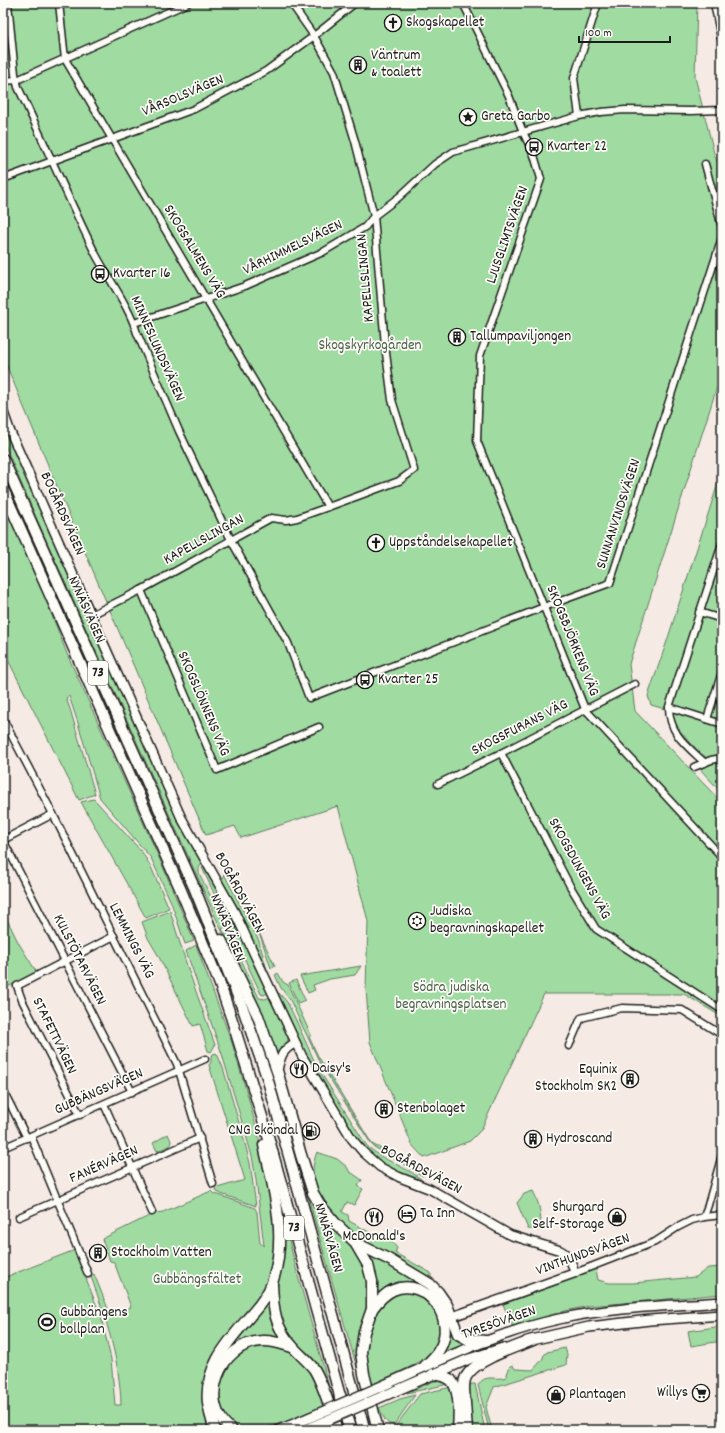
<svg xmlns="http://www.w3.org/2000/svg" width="725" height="1433" font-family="Dekko,sans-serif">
<rect width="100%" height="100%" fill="#f6eae4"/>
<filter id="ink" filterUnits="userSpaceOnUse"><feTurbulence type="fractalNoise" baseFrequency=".025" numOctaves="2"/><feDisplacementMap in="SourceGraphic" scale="8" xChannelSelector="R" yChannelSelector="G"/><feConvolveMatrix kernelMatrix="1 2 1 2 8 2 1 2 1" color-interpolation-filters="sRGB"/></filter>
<g filter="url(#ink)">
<g fill="#a0dca2" stroke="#5e7c5f">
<path d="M3,3h694l-2,74 20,80 7,14v200l-93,293 6,47 87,92v214l-38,-23h-140l-63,136 -11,11 -46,17 -12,-13 -42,-103 -4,-53 2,-68 -30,-115 -97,32 -6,-12 -29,9 -148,-346 -55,-132z"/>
<path d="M3,423l45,104 155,335 -4,6v5l26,52 -1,3 -2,1 2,4 5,1 30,64 6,1 5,-2 18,40v4l-11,15 -30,-72 -32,-68 -176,-392 -36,-83z"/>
<path d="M722,471v322l-22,-24 7,-3 -2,-10 -4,-2 -22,-24 -6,-13 -8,-8 -14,-4 -3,-9 18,-52z"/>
<path d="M3,503l42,94 22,57 94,208 33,79 -9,3 -14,-42 -20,-44 -51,-60 -22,-75 -9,-27 -3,2 4,11 25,85 -16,6 -76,-150z"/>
<path d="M94,799l48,53 9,15 18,41 -23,10 -65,-116z"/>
<path d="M205,866l22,41 41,86 -4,2 -3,-1 -57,-122 -2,-4z"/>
<path d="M230,872l45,94 -4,2 -10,-30 -33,-65z"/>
<path d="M224,874l35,67 8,29h-1l-44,-89z"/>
<path d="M3,911l15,31 19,31 -34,16z"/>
<path d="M170,911l18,58 27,76 -4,7 -3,-1 -8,-27 -7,2 -35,-71 -10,-17 -6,-16z"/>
<path d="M196,945l36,98 17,57 14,53 14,88 -10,47 -48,62 -7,80h-209v-152l72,-28 26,67 10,42 4,46h6c-1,-44 -15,-87 -30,-128l3,-3 17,42 20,-9 -17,-45 -4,-1 -8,-22 53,-26 8,-1 48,-21 2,2 42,15 2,4 3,31 4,3 -8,-66 -4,-24 -30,-102 -36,-103z"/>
<path d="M361,966l-6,9 -25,4 -17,6 2,5 -7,3 -8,-17z"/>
<path d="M278,973l5,9 5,3 22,48 1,2 -2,2 9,19 54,88 40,21c8,1 10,3 11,11l-49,-29 -3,-3 -51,-81 -30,-63 -9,-12 -6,-13z"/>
<path d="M296,980l9,20 -7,3 -9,-20z"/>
<path d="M279,993l8,9 7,14 23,51 50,79 13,10 31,16 10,7 -1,2c-22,-8 -41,-17 -58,-35l-55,-89 -30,-63z"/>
<path d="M216,1053l2,3 5,12 21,72 6,23 6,43 -35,-12 -5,-3 1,-3 28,-8 -36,-115 2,-3v-6l2,-2z"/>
<path d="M168,1134l3,7 -1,5 -13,5 -4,-8z"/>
<path d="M317,1152l20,7 10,8 2,4 13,9 -4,6 5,3 -9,16 -7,-3 -5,10 6,3 1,6 31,17 10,2 7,8 -2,5 36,20v7c-13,-8 -26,-17 -39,-24 -14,-8 -28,-14 -40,-23 -11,-8 -29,-27 -35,-39 -6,-12 -5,-30 0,-42z"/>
<path d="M297,1159l11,28 32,45 18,21 11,28 -6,108z"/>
<path d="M533,1191c7,13 8,24 8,39l-13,-1 -11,-26 7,-9z"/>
<path d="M281,1217h2l15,59 35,125 -2,1 -44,-66 -12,-32z"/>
<path d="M363,1248l62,36 15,14 -36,-13 -28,16z"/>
<path d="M722,1267v27l-133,12 -24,5 -53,15 -9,-22 93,-35 2,11 11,3h24l63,-6 12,-9z"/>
<path d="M404,1292l15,2 8,4 12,16 2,21 -8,18 -21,13 -41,19 -4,-17 -2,-28 13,-34 13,-10z"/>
<path d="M267,1298c3,15 7,28 15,41l-42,4 -10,6 -2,-2z"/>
<path d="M449,1325c4,7 6,14 14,17l1,3 -24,9z"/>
<path d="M722,1326v15l-31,5 -3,-15z"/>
<path d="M261,1343l28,6 23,25 13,31 -38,16 -28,9h-23l-9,-7 -9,-25 4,-26 14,-18z"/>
<path d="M565,1348l2,6 -1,11 -72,22 -8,20 6,23h-3l-11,-45c8,-12 17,-4 28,-8l4,-11 3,-1 1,3 2,1 17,1 9,-10 2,-5 3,-3z"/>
<path d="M444,1380l5,4 -42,9 3,-2 24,-10z"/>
<path d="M473,1384h2l10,46h-15l-3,-45z"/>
<path d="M452,1387l3,43h-56l-5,-2 26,-34z"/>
<path d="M415,1395l-21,30 -5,-1 -4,-4 -6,-12 21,-9z"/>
</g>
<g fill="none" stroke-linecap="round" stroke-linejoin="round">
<defs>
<g id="minor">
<path d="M8,3l7,71 3,13c26,55 50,111 77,166 13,25 34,53 42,80l42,98 52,109 57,103 21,55 235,-91 66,-24 112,-345"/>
<path d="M59,3l6,56 263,448"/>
<path d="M463,3l46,93 14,36 11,23 7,24 -61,177 -3,85 108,268 137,148"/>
<path d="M3,81l14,-1 171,-77"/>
<path d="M579,116l-5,-38 24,-75"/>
<path d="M705,164l17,63"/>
<path d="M3,179l191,-70 72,-38 48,-35 41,-33"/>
<path d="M134,323l111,-37 78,-34 42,-25 9,-11 25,-19 36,-33 18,-12 126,-36 22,-4 24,-2 66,1 31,-1"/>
<path d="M722,544l-53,163 53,17"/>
<path d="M141,590l76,180 102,-43"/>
<path d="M699,612l23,7"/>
<path d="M91,615l50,-25 130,-72 15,2 11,-2 31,-11 71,-26 15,-11 -22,-70 -7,-55 -11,-129 -19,-75 -21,-69 -20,-36 -23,-33"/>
<path d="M669,707c0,27 18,39 36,56"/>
<path d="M3,719l50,95 124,250 36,120"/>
<path d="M707,719l15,-47"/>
<path d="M501,753l69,133 26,43 126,81"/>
<path d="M694,767l17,-7 11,-2"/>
<path d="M438,784l63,-31 134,-69"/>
<path d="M3,840l129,252"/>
<path d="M3,840l50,-26"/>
<path d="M569,1046l12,-28 41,-10 60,2 40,25"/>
<path d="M3,1090l24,48"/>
<path d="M104,1104l48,108"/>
<path d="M80,1115l-58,-115 -5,-14 97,-50"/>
<path d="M31,1136l57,138"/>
<path d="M3,1148l202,-89"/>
<path d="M19,1217l181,-79"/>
<path d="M704,1217l4,-12 14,-50"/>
<path d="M575,1273l80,-31 23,-15 14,-7 12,-3 18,-2"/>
</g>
<g id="tertiary">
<path d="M715,3l7,35"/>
<path d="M3,411l7,20 81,184 90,202 54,96 67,143 50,83 11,13 17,15 19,10 31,12 80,46 49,15c11,5 12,12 16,23l-124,44"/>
<path d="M277,1072c4,-16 4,-21 18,-29"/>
</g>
<g id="secondary">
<path d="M527,1341l62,-14 61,-7 72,-5"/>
<path d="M389,1383c56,-25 110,-51 170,-64 53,-12 109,-13 163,-17"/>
<path d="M393,1392l76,-33 34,-11"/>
<path d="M279,1430l20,-8"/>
</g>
<g id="trunk">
<path d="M3,459l191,428 51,127 22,63 67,241 27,100"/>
<path d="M3,489l177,399 39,94 13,38 36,116 72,260"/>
<path d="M221,940l37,76 20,58 23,81 12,38 7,12 15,18 19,18 14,24 4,16v28l-8,23 -3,20 3,22 14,56"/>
<path d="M356,1243l34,17 40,24 8,8 9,13 11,29 9,5 18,2"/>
<path d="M272,1284c1,25 3,44 21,63 7,8 15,14 21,22 11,18 16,41 23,61"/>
<path d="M372,1309c6,-8 12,-15 21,-19 34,-14 65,30 46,60 -3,6 -9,11 -14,16"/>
<path d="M433,1374c6,1 13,2 18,6 9,10 8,37 7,50"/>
<path d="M215,1430c-3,-9 -6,-18 -7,-27 -4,-36 21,-62 42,-87 9,-10 18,-21 22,-33 16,-46 2,-92 -8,-138"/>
<path d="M232,1430c-36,-26 -13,-87 30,-89 11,-1 20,3 30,6"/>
<path d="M467,1430l-3,-41c0,-6 0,-11 4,-15 10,-15 48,-27 65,-34"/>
</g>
<g id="motorway">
<path d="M340,1396l10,34"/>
<path d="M361,1418l3,12"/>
</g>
</defs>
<use href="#minor" stroke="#1c1c1c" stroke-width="9"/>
<use href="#tertiary" stroke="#1c1c1c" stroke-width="11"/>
<use href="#secondary" stroke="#1c1c1c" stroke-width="12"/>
<use href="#trunk" stroke="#1c1c1c" stroke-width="13"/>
<use href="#motorway" stroke="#1c1c1c" stroke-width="14"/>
<use href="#minor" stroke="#fdfcf7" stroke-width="6"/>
<use href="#tertiary" stroke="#fdfcf7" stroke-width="8"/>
<use href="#secondary" stroke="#fdfcf7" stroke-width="9"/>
<use href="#trunk" stroke="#fdfcf7" stroke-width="10"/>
<use href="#motorway" stroke="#fdfcf7" stroke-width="11"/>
<defs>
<g id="secondary-bridge">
<path d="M299,1422l90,-39"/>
<path d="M309,1428l84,-36"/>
</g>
</defs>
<use href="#secondary-bridge" stroke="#1c1c1c" stroke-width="12" stroke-linecap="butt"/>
<use href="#secondary-bridge" stroke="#fdfcf7" stroke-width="9"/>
</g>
</g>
<defs>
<symbol id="church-ring" viewBox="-11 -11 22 22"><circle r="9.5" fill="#fdfcf7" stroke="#1c1c1c" stroke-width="1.5"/><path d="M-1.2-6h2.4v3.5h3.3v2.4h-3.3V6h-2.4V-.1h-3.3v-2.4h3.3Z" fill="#1c1c1c"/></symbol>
<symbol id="building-ring" viewBox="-11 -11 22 22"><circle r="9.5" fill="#fdfcf7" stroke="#1c1c1c" stroke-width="1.5"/><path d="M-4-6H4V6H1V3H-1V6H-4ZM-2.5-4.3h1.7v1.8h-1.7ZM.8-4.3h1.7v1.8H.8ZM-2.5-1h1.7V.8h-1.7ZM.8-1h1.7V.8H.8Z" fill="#1c1c1c"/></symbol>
<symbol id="sight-ring" viewBox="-11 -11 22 22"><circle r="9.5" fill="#fdfcf7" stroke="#1c1c1c" stroke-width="1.5"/><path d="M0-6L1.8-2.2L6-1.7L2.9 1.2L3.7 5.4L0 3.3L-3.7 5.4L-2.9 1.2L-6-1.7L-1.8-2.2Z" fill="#1c1c1c"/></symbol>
<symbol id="bus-ring" viewBox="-11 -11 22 22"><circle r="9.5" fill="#fdfcf7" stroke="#1c1c1c" stroke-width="1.5"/><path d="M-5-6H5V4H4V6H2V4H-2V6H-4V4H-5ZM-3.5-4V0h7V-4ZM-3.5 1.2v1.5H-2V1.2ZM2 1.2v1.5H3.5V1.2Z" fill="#1c1c1c"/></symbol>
<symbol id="synagogue-ring" viewBox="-11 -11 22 22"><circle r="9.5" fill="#fdfcf7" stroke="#1c1c1c" stroke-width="1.5"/><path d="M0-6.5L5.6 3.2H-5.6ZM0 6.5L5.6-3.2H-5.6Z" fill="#1c1c1c"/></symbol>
<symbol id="restaurant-ring" viewBox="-11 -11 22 22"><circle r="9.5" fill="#fdfcf7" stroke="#1c1c1c" stroke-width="1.5"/><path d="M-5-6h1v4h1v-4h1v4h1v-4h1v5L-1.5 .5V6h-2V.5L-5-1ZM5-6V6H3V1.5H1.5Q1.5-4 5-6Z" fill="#1c1c1c"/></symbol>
<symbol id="fuel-ring" viewBox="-11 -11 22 22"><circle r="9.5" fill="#fdfcf7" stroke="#1c1c1c" stroke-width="1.5"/><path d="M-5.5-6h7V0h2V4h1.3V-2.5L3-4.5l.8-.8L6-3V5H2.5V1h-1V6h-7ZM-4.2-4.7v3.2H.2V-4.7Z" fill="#1c1c1c"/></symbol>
<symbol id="hotel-ring" viewBox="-11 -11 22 22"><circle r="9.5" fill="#fdfcf7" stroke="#1c1c1c" stroke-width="1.5"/><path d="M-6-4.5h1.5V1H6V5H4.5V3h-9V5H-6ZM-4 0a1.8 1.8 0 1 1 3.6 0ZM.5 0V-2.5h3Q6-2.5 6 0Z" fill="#1c1c1c"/></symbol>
<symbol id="shop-ring" viewBox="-11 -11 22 22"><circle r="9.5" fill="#fdfcf7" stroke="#1c1c1c" stroke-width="1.5"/><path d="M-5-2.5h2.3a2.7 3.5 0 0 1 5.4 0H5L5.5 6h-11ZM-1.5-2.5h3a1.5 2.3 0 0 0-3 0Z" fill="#1c1c1c"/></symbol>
<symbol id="stadium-ring" viewBox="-11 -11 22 22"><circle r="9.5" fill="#fdfcf7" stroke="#1c1c1c" stroke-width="1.5"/><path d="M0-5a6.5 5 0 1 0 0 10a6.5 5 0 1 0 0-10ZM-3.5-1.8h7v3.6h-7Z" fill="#1c1c1c"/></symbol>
<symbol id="supermarket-ring" viewBox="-11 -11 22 22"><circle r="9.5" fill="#fdfcf7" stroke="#1c1c1c" stroke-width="1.5"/><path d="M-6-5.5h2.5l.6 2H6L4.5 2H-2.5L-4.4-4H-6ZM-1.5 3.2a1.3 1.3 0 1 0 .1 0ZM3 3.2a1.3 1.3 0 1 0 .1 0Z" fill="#1c1c1c"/></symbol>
</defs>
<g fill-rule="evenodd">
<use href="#church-ring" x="383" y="13" width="20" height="20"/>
<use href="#building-ring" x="348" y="55" width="20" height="20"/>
<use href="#sight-ring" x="458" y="107" width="20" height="20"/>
<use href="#bus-ring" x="524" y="137" width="20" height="20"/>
<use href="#bus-ring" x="90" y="264" width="20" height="20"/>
<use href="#building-ring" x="447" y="327" width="20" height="20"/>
<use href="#church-ring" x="366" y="533" width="20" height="20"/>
<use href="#bus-ring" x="355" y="670" width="20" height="20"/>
<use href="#synagogue-ring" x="407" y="911" width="20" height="20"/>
<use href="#restaurant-ring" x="289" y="1059" width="20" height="20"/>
<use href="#building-ring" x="620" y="1069" width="20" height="20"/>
<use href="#building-ring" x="374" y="1099" width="20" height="20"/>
<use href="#fuel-ring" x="301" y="1121" width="20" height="20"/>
<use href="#building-ring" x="523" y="1129" width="20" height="20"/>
<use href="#hotel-ring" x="397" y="1204" width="20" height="20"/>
<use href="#restaurant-ring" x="364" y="1207" width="20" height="20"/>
<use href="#shop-ring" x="607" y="1207" width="20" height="20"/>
<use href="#building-ring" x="88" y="1243" width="20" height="20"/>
<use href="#stadium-ring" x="37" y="1312" width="20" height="20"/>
<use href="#supermarket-ring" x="691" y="1383" width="20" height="20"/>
<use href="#shop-ring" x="546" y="1385" width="20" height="20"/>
</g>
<g text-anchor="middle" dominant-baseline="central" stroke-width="3.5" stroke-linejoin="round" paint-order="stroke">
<g fill="#fdfcf7" stroke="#605f5e" stroke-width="1">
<rect x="88" y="661" width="20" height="24" rx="3"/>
<rect x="284" y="1216" width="20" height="24" rx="3"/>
</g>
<g font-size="14" font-weight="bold" fill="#1c1c1c">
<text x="98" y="673">73</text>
<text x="294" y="1228">73</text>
</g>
<g font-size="15" fill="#1c1c1c" stroke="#fdfcf7" text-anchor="start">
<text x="406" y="23">Skogskapellet</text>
<text x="371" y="56">Väntrum<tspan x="371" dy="17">&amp; toalett</tspan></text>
<text x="481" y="117">Greta Garbo</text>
<text x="547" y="147">Kvarter 22</text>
<text x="113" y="274">Kvarter 16</text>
<text x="470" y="337">Tallumpaviljongen</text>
<text x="389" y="543">Uppståndelsekapellet</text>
<text x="378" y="680">Kvarter 25</text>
<text x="430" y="912">Judiska<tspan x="430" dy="17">begravningskapellet</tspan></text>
<text x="312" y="1069">Daisy's</text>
<text x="617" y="1070" text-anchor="end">Equinix<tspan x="617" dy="17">Stockholm SK2</tspan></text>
<text x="397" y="1109">Stenbolaget</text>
<text x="298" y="1131" text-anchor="end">CNG Sköndal</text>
<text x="546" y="1139">Hydroscand</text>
<text x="604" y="1208" text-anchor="end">Shurgard<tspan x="604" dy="17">Self-Storage</tspan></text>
<text x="420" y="1214">Ta Inn</text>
<text x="374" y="1237" text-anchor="middle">McDonald's</text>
<text x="111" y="1253">Stockholm Vatten</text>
<text x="60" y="1313">Gubbängens<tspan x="60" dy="17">bollplan</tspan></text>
<text x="688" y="1393" text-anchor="end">Willys</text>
<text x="569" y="1395">Plantagen</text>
</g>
<g font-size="15" fill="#1c1c1c" stroke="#fdfcf7">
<text transform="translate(183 96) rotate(-23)">VÅRSOLSVÄGEN</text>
<text transform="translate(508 235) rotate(-71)">LJUSGLIMTSVÄGEN</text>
<text transform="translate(293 248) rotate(-26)">VÅRHIMMELSVÄGEN</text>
<text transform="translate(194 252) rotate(59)">SKOGSALMENS VÄG</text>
<text transform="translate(366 278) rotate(-95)">KAPELLSLINGAN</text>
<text transform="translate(157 349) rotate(66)">MINNESLUNDSVÄGEN</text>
<text transform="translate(62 514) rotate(66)">BOGÅRDSVÄGEN</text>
<text transform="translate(619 514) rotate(-72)">SUNNANVINDSVÄGEN</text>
<text transform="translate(204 540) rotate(-29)">KAPELLSLINGAN</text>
<text transform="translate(86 610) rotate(66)">NYNÄSVÄGEN</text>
<text transform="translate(572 641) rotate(68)">SKOGSBJÖRKENS VÄG</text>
<text transform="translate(203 704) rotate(67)">SKOGSLÖNNENS VÄG</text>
<text transform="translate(520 728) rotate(-27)">SKOGSFURANS VÄG</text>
<text transform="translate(579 869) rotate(61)">SKOGSDUNGENS VÄG</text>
<text transform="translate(239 893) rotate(62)">BOGÅRDSVÄGEN</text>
<text transform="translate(227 928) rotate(68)">NYNÄSVÄGEN</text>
<text transform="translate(131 941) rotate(63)">LEMMINGS VÄG</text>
<text transform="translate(79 960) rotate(63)">KULSTÖTARVÄGEN</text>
<text transform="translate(54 1036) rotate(64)">STAFETTVÄGEN</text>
<text transform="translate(99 1092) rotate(-24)">GUBBÄNGSVÄGEN</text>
<text transform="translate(104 1165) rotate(-24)">FANÉRVÄGEN</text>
<text transform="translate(421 1170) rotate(28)">BOGÅRDSVÄGEN</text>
<text transform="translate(328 1238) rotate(74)">NYNÄSVÄGEN</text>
<text transform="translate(583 1255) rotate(-20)">VINTHUNDSVÄGEN</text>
<text transform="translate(499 1323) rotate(-19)">TYRESÖVÄGEN</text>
</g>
<g font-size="15" fill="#4a5f4b" stroke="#fdfcf7">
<text x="370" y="346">Skogskyrkogården</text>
<text x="451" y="988">Södra judiska<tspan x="451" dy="17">begravningsplatsen</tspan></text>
<text x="197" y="1280">Gubbängsfältet</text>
</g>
</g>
<rect width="725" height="1433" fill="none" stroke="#fdfcf7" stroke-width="16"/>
<rect x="8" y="8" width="709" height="1417" fill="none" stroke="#1c1c1c" stroke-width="1.5" filter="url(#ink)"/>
<path d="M579 36v6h91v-6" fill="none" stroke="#1c1c1c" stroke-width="2"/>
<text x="585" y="36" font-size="12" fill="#1c1c1c" stroke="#fdfcf7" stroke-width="3" paint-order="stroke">100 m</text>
</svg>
